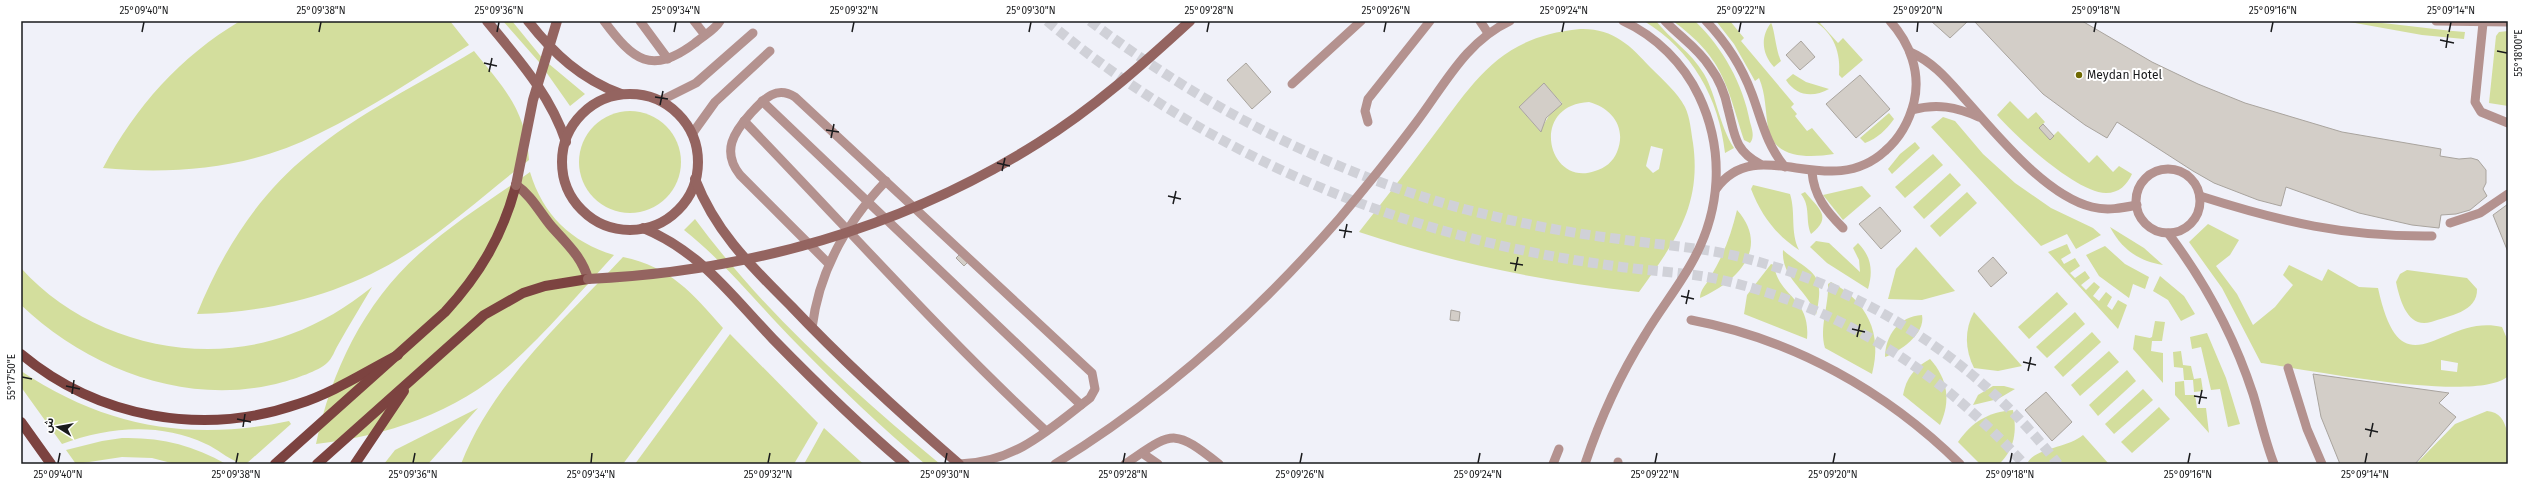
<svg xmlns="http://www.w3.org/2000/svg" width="2529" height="485" font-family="'Fira Sans','Noto Sans Arabic',sans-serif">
<rect width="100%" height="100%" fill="#f0f1f9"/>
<g fill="#d3de9d" fill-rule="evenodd">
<path d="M240,21h210l19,24c-49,30 -99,64 -151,89 -67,34 -141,41 -215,34 33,-62 77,-111 137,-147z"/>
<path d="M503,21h9l31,38 42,35 -15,12 -31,-44z"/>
<path d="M1644,21h12c15,19 35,31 48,53 13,23 15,51 30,74l-9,5c-6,-55 -33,-103 -81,-132z"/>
<path d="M1673,21h22c28,27 48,63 55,101 2,7 5,15 0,21l-6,-3c-18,-57 -21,-82 -71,-119z"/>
<path d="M1716,21h14l14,17 -3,3 53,63 -3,3 6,7 -2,2 12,15 5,-3 22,26c-26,4 -61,5 -66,-27 -3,-18 -2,-32 -9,-49l-4,3 -21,-37z"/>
<path d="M1814,21h7l-1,2 18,20 5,-5 20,22 -21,18 -3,-3c2,-22 -5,-42 -25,-54z"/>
<path d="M2344,21c40,0 81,8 121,11l-1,7 -42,-4z"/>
<path d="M1771,23c3,3 5,28 10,38l-7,6c-12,-13 -14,-30 -3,-44z"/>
<path d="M1580,29c33,-1 50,16 71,39 12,12 26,24 34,39 5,10 6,24 8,36 9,64 -19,100 -54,149 -98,-11 -187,-29 -280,-60 24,-31 48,-61 71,-92 45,-59 68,-103 150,-111zM1544,84l18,19 -11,9 -11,19 -21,-24zM1589,102c23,6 38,26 28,50 -4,10 -12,16 -22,19 -47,17 -67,-66 -6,-69zM1651,146l12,3 -4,20 -6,4 -7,-7z"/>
<path d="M2508,31v75l-19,-3 7,-67 3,-4z"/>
<path d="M474,51c30,37 52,59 55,109 -38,29 -75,63 -116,90 -65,43 -138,62 -216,64 25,-62 60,-118 112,-160 50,-41 110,-70 165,-103z"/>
<path d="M1793,74l13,8 23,7c-16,9 -33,7 -43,-9z"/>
<path d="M2010,101l18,18 8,-7 9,10 -6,6 11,11 8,-8 31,32 8,-8 16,17 6,-6 13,8c-5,11 -13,19 -26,19 -30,-1 -90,-56 -109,-78z"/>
<circle cx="630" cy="162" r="51"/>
<path d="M1889,113l5,6c-8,11 -16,19 -29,24l-5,-5z"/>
<path d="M1943,117l12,4 28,33 32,29 36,25 42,20 8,7 -25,14 -9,-15 -26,12 -110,-119z"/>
<path d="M1915,142l5,6 -28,26 -4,-5 12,-15z"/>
<path d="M1933,154l10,11 -38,33 -10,-11z"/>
<path d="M530,172c13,43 41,70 84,83 -34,37 -67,77 -104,110 -55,48 -123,71 -194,79 15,-73 48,-141 104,-191 34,-31 74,-55 110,-81z"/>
<path d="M1950,173l11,12 -37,34 -11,-12z"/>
<path d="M1753,185l37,9c6,19 0,38 9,56 -23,-15 -38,-35 -48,-61z"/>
<path d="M1862,186l9,10 -28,24 -20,-25z"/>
<path d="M1805,192c14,17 28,25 6,42 -6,-14 0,-27 -10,-40z"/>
<path d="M1967,192l10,11 -37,34 -10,-11z"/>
<path d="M1737,210c34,38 0,72 -37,88 0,-8 6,-13 9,-19 14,-22 22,-44 28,-69z"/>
<path d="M695,219c68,92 157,172 245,245h-15c-44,-37 -86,-77 -126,-118 -39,-39 -72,-82 -115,-116z"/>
<path d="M2208,224l31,16 -9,15 -14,11 21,28 16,31 22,-18 18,-22 -10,-10 6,-10 33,16 6,-12 31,18 19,1c24,110 64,24 124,39l6,14v35c-29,28 -203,-7 -247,-13l-39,-75 -33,-46zM2441,360l17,3 -1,9 -16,-2z"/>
<path d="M2110,227l34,21 19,17c-24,-4 -41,-15 -53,-38z"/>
<path d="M1816,241l13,2 31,29 -1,-12 -6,-12 5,-5c14,14 15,29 10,46l-41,-26 -17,-16z"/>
<path d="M2067,244l4,9 -10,6 3,5 11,-6 5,8 -10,7 5,5 10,-7 5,7 -9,7 5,5 8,-8 6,5 -7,9 6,5 7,-9 6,5 -5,9 5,4 6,-10 9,5 -9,24 -70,-77z"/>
<path d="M2105,246l20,18 24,13 -4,12 -12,-5 -4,14 -30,-22 -13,-21z"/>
<path d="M1916,247l39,44 -33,9 -34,-1 8,-30z"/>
<path d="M1783,250c29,25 43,20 33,65 -8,-25 -35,-36 -33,-65z"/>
<path d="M623,257c48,10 69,36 100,71l-100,136h-162c32,-82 103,-144 162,-207z"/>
<path d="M1771,264l3,1c4,32 37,32 33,74l-63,-25 3,-19z"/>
<path d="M21,268c65,73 179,101 270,66 30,-11 56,-27 81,-47 -11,19 -23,38 -34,58 -3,5 -6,14 -11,18 -8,8 -33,16 -44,19 -93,26 -194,-12 -262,-77z"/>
<path d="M2407,270l60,8 10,11c1,23 -29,27 -46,33 -23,7 -31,-21 -35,-40l4,-8z"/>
<path d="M2160,276l24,20 11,18 -14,7 -13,-21 -15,-9z"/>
<path d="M1831,282c36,19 52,52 41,92l-47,-26c-6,-21 4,-42 3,-64z"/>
<path d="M2057,292l11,12 -39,35 -11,-12z"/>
<path d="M1974,312l48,54 -24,5 -24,-3c-9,-18 -10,-38 0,-56z"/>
<path d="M2075,312l10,12 -38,34 -11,-11z"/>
<path d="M1922,315c4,19 -23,37 -37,42 0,-21 14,-41 37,-42z"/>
<path d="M2155,321l10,1 -3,19h-10l-1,10 12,2v30l-30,-34 2,-14 15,3 2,-1z"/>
<path d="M2092,332l9,10 -38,35 -9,-10z"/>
<path d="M2207,333l19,45 14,46 -12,3 -8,-38 -9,1 -10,-43 -9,2 -2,-12z"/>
<path d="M730,334l88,89 -24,41h-159z"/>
<path d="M2109,351l10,11 -39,34 -9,-11z"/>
<path d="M2181,351l2,14 8,1 3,13 7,-1 2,13 -9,1 -1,-12h-9l-1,-12 -9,-1 -1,-15z"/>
<path d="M1930,359c18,20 21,42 10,66l-37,-30c3,-17 12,-28 27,-36z"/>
<path d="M2127,370l9,11 -38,35 -9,-11z"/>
<path d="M21,371c84,56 170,71 268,50l2,3 -45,40c-12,0 -28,-15 -40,-20 -47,-22 -98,-17 -144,0l-41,-57z"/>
<path d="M2184,381l1,14h10l2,13h9l3,25 -34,-38v-13z"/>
<path d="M1993,386h11l11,3 -17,10 -25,6 5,-10z"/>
<path d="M2143,389l10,11 -39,34 -9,-10z"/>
<path d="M2159,407l11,12 -38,34 -11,-11z"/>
<path d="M478,408l-50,56h-44l11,-14z"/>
<path d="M2013,410c4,21 2,39 -14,54h-19l-22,-22c14,-20 30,-30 55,-32z"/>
<path d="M2487,411c25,2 21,35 21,53h-92l39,-40z"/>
<path d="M824,428l36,33 4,3h-60z"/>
<path d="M2083,435l25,28 -80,-1c8,-14 40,-14 55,-27z"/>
<path d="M122,438c38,-1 71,7 104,26h-51l-23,-6 -30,-1 -46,7 -10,-14 36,-9z"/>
</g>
<g fill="#d3cec8" stroke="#a9a49e">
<path d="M1931,21h37l-18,17z"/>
<path d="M1974,21h108l70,41 46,22 47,19 97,29 99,17 -1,7 19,3 12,-1 7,2 8,10v13l-3,6 4,7 -17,14 -14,4 -15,1 -2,13 -27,-3 -53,-12 -73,-26 -5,19 -23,-6 -44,-17 -21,-12 -76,-49 -10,16 -22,-13 -42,-31z"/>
<path d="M1801,41l14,16 -15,13 -14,-15z"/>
<path d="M1246,63l25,29 -19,17 -25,-29z"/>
<path d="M1860,75l30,34 -34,29 -30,-34z"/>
<path d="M1544,83l18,21 -16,14 -5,14 -22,-25z"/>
<path d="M2043,124l11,12 -4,4 -11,-12z"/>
<path d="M2508,204v48l-15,-37z"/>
<path d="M1880,207l21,24 -20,18 -22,-25z"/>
<path d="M961,253l8,8 -5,5 -8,-8z"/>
<path d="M1993,257l14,16 -16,14 -13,-16z"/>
<path d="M1451,310l9,2 -1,9 -9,-1z"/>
<path d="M2313,374l136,19 -10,10 17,14 -41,47h-75l-19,-47z"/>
<path d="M2046,392l26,30 -20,19 -27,-31z"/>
</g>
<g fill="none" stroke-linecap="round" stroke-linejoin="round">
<g stroke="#d0d1d8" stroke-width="10" stroke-dasharray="10 5" stroke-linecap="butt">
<path d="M1047,21c118,99 262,174 412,214 51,14 103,24 156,31 33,5 66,6 98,12 125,27 226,92 311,186"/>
<path d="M1090,21c112,85 238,151 374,188 51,13 103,24 155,30 33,5 65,7 98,13 133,26 258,104 341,212"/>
</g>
<g stroke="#b4928f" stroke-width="9">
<path d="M604,21c29,39 47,55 91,22 8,-7 20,-13 25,-22"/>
<path d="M640,21l28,38"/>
<path d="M694,21l11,14"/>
<path d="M1480,21l8,12"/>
<path d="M1665,21c15,16 33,27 45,46 9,12 15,27 18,42 7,26 6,41 32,55"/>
<path d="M1706,21c20,21 36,46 46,73 10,27 14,50 33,73"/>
<path d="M2436,21l72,1"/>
<path d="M2483,23l-8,79 6,10 27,11"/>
<path d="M1910,52c23,10 37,27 53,45 32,35 81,98 129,110 15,4 30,1 45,-2"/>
<path d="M1292,84l69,-63"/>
<path d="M660,101l36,-18 57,-50"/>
<path d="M762,101l319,304"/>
<path d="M1912,110c25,-7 44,-3 67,7"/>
<path d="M744,121c101,104 196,212 302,310"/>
<path d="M1368,122l-3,-11 3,-12 62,-78"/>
<path d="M692,134l23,-32 55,-51"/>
<circle cx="2168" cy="201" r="32"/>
<path d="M1812,172c2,24 14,39 31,56"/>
<path d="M1716,189c42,-58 112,14 169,-38 15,-13 24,-29 29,-49 7,-29 -4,-59 -24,-81"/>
<path d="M2200,196c82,26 145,41 232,40"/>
<path d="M2450,223l30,-10 28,-19"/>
<path d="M2168,233c37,49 66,103 85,161 7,23 12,47 21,70"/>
<path d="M829,264l-89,-89c-19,-24 -6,-43 11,-62 13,-14 25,-28 44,-16l297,276 3,16 -5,9c-41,32 -76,65 -131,66"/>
<path d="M1691,320c102,19 195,71 269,144"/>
<path d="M812,328c7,-57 34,-105 74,-147"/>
<path d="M2288,368l19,61 15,35"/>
<path d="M1142,453l16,11"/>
<path d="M1055,464c108,-66 201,-150 284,-245 26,-31 52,-63 76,-95 29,-38 50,-82 95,-103"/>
<path d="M1125,464c48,-32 47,-37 94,0"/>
<path d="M1553,464l6,-15"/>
<path d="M1585,464c15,-45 35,-89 60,-129 14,-24 32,-46 46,-71 30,-52 34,-113 8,-168 -15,-32 -43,-60 -76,-75"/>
<path d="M1618,464v-2"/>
</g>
<g stroke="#946460" stroke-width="10">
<path d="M487,21c31,38 63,73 79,121"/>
<path d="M528,21c26,33 53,58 93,73"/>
<circle cx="630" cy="162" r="68"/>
<path d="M695,179c21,54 56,87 96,127 53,56 110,108 168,158"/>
<path d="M516,185c16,11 24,28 36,42 15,17 30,30 36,52"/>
<path d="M643,228c58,24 88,67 130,111 42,43 86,86 132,125"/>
</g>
<g stroke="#7c4340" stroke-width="10">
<path d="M21,354c77,64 182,83 277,50 35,-11 67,-32 100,-49"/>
<path d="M21,422l30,42"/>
<path d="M275,464l170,-152c35,-38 58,-77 71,-127"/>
<path d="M317,464l167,-149 39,-22 22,-7 43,-7"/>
<path d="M355,464l49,-73"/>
</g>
<g stroke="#946460" stroke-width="10">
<path d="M516,185l17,-85 24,-79"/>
<path d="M588,279c159,-7 315,-51 450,-136 56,-35 104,-78 152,-122"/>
</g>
</g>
<path fill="none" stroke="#191a1c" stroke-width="1.5" d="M142,32l2,-10M319,32l2,-10M497,32l2,-10M674,32l2,-10M852,32l2,-10M1029,32l2,-10M1207,32l2,-10M1384,32l2,-10M1562,32l2,-10M1739,32l2,-10M1917,32l1,-10M2094,32l2,-10M2271,32l2,-10M2449,32l2,-10M2440,40l14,3M2446,48l2,-14M2497,51l10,2M484,63l13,3M489,72l3,-14M655,97l13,2M660,105l3,-14M826,130l13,2M831,138l3,-14M997,163l13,3M1002,171l3,-13M1168,196l13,3M1173,204l3,-13M1339,230l13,2M1344,238l3,-14M1510,263l13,2M1515,271l3,-14M1681,296l13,3M1686,304l3,-14M1852,329l13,3M1857,337l3,-13M2023,362l13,3M2028,371l3,-14M22,377l10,2M66,386l14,3M72,394l2,-14M2194,396l13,2M2199,404l3,-14M237,419l14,3M243,427l2,-13M2365,429l13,3M2370,437l3,-14M58,463l2,-10M236,463l2,-10M413,463l2,-10M591,463l1,-10M768,463l2,-10M945,463l2,-10M1123,463l2,-10M1300,463l2,-10M1478,463l2,-10M1655,463l2,-10M1833,463l2,-10M2010,463l2,-10M2188,463l2,-10M2365,463l2,-10"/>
<circle fill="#6f6902" stroke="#fff" stroke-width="1.5" cx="2079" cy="75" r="4"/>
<g text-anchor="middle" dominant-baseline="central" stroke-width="4" stroke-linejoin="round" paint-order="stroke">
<g font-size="12" fill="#191a1c" stroke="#fff" text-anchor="start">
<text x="2087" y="75">Meydan Hotel</text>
</g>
</g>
<rect width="2529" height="485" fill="none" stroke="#ffffff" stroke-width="44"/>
<g transform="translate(58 427) rotate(281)" stroke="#ffffff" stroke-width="3" paint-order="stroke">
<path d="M0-3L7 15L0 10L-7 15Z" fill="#191a1c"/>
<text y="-6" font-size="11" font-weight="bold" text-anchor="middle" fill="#191a1c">ش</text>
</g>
<rect x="22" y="22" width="2485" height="441" fill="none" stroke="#191a1c" stroke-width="1.5"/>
<g font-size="10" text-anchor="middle" fill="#191a1c">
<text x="144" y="14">25°09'40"N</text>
<text x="321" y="14">25°09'38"N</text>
<text x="499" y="14">25°09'36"N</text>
<text x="676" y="14">25°09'34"N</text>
<text x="854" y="14">25°09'32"N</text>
<text x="1031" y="14">25°09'30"N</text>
<text x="1209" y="14">25°09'28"N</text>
<text x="1386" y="14">25°09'26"N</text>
<text x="1564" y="14">25°09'24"N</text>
<text x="1741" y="14">25°09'22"N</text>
<text x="1918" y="14">25°09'20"N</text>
<text x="2096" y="14">25°09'18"N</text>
<text x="2273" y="14">25°09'16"N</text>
<text x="2451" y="14">25°09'14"N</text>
<text transform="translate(2518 53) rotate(-90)" y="4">55°18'00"E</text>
<text transform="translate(11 377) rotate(-90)" y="4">55°17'50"E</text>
<text x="58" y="478">25°09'40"N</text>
<text x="236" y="478">25°09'38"N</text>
<text x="413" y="478">25°09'36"N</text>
<text x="591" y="478">25°09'34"N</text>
<text x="768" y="478">25°09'32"N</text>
<text x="945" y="478">25°09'30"N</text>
<text x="1123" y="478">25°09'28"N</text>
<text x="1300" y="478">25°09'26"N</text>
<text x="1478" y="478">25°09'24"N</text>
<text x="1655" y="478">25°09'22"N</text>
<text x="1833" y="478">25°09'20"N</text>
<text x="2010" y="478">25°09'18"N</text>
<text x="2188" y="478">25°09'16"N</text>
<text x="2365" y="478">25°09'14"N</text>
</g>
</svg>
